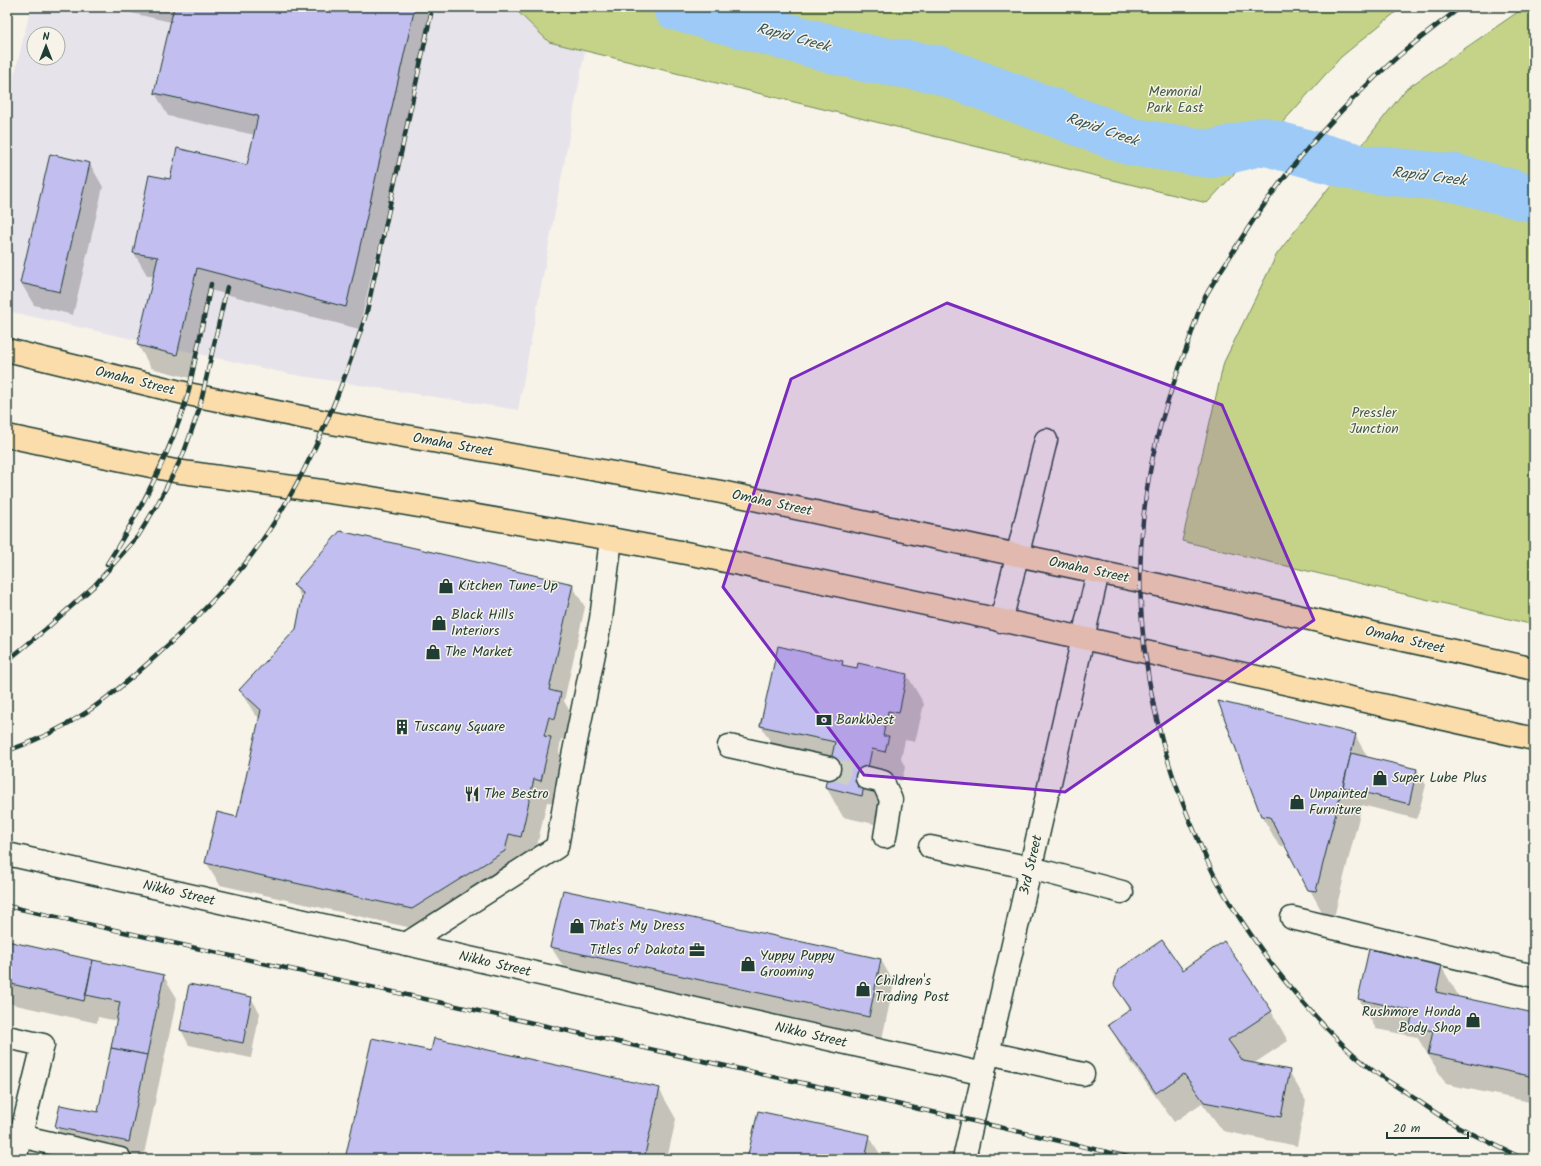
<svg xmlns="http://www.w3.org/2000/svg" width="1541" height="1166" font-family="Kalam,sans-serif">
<rect width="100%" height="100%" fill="#f7f3e8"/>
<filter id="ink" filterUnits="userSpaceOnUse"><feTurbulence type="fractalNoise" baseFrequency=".025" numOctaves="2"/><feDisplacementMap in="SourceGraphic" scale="8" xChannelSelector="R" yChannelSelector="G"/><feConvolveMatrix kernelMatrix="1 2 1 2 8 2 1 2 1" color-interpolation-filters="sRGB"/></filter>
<g filter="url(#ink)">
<path fill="#e7e3ea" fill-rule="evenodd" d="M31,7h482l36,35 36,9 -67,359 -229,-36 -282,-63v-206zM34,34h24v24h-24z"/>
<g fill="#c4d387" stroke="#72885e">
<path d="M513,7h889l-61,50 -49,55 -85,91 -658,-161z"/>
<path d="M1525,7h9v618l-352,-84 42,-179 53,-108 129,-165z"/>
</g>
<g fill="#0003">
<path d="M105,7h321l5,9 -72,313 -149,-39 -20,88 -39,-10 -13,-23 17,-68 -8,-2 -13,-22 37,-73 77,-14 7,-31 -87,-19 -13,-23 16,-71z"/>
<path d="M90,164l13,23 -30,128 -39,-10 -13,-22z"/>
<path d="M294,585h278l13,22 -21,94 9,16 -5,24 -7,-2 -2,13 4,9 -9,42 -7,-1 -13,57 -13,-3 -3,17 -93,58 -205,-46 -14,-23 32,-44 22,-99 -6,-6 -14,-23 57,-60 6,-30z"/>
<path d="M842,662l3,5 62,8 17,29 -9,38 -10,-2 -4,19 4,8 -3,14 -13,-3 -10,47 -36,-8 -17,-30 4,-20 -51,-11 -18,-30z"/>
<path d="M1355,735l13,23 49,12 9,15 -9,34 -55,-14 -29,116 -7,-2 -40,-73h-7l-17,-30z"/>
<path d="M7,942l156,33 14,23 -34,161h-29l-45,-10 -13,-22 42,-13 19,-93 -19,-4 -1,6 -90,-20z"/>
<path d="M551,947l330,13 13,23 -12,56 -317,-70z"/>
<path d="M1441,966l17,29v3l76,16v89l-88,-19 -29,-47 -41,-8 -17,-30z"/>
<path d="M1182,972l89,39 17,30 -35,23 36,7 17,30 -9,45 -74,-15 -21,-28 -28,19 -48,-67 -17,-30 21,-15 -15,-25z"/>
<path d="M251,998l9,15 -9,45 -62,-13 -8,-15z"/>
<path d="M432,1052l227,37 17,30 -9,40h-321z"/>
<path d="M869,1136l14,23h-135z"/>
</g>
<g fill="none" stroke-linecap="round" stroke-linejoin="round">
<path stroke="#9dcaf7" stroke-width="48" d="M677,7l192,52 68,10 195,73 80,12 51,-13 100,28 92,9 79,21"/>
</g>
<g fill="#c2bef0" stroke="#1f3d34">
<path d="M174,7h241l-69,300 -149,-39 -20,87 -40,-10 21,-88 -25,-4 16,-78 21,4 7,-31 70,17 11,-49 -104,-23z"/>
<path d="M50,154l40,9 -30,129 -40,-9z"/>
<path d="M340,531l233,53 -24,106 12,3 -6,26 -6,-2 -5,19 7,1 -10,44 -7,-2 -13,58 -12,-3 -4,17 -93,58 -207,-46 12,-51 20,5 24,-107 -22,-20 57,-61 7,-36 -10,-8z"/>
<path d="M778,646l65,15 -1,4 15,3 1,-5 49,11 -8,39 -11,-2 -5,25h6l-4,16 -13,-3 -10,47 -37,-9 10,-45 -75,-16z"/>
<path d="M1218,701l138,33 -40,157 -8,-1 -38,-73 -9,-1z"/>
<path d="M1351,753l66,16 -8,35 -66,-17z"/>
<path d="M563,890l318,69 -12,58 -319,-70z"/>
<path d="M1162,940l21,30 41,-29 48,70 -44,29 15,21 47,9 -9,47 -77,-15 -20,-28 -28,19 -48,-68 23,-16 -17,-24 4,-15z"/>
<path d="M7,941l86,19 -9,41 -77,-18z"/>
<path d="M1369,949l73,16 -6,27 98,21v64l-106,-23 5,-23 -23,-5 3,-15 -55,-12z"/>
<path d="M93,960l71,15 -17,80 -36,-7 9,-46 -34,-7z"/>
<path d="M189,984l63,13 -9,46 -63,-13z"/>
<path d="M372,1038l59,13 3,-13 226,50 -16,71h-299z"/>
<path d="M111,1048l36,7 -18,87 -74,-15 5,-22 38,7z"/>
<path d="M758,1111l112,24 -5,24h-118z"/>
</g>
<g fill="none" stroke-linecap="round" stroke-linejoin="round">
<path stroke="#cccfc4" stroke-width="22" stroke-dasharray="22 11" stroke-linecap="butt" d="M829,768l38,10"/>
<defs>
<g id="minor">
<path d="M1001,621l45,-181"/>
<path d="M729,746l100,22"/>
<path d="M867,778l16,4 8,18 -6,37"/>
<path d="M930,847l101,21 91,24"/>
<path d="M7,854l977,220"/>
<path d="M1292,918l242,58"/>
<path d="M406,944l151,-97 13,-76 31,-152 10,-80"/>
<path d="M7,1037l36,8 -28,114"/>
<path d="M989,1053l94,21"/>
<path d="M7,1133l113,26"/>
<path d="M964,1159l134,-587"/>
</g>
<g id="major">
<path d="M7,350l181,44 138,28 395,70 419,89 394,88"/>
<path d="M7,436l168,35 191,26 245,42 96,18 376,81 451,101"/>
</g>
</defs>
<use href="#minor" stroke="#1f3d34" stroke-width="25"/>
<use href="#major" stroke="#1f3d34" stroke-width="25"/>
<use href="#minor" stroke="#f7f3e8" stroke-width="22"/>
<use href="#major" stroke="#faddab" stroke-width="22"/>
<defs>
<g id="rail">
<path d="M1461,7c-22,17 -45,34 -67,53 -62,55 -116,119 -160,190 -11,18 -24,36 -33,55 -6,15 -10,32 -16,47 -12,32 -23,63 -30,95 -30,131 -13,269 42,390 9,22 19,44 32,64 13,22 29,44 44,65 29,37 61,74 98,103 11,9 24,16 36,24 13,9 27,19 41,28 25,14 51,26 76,38"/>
<path d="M107,564c34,-54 63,-109 81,-170l23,-110"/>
<path d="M7,661l39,-32 48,-43 44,-50 19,-31 26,-50 16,-45 28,-123"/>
<path d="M7,751c62,-21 102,-52 149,-95 31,-28 61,-58 88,-91 57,-72 96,-167 123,-254l64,-297"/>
<path d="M7,906l966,215 164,38"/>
</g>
</defs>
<use href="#rail" stroke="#1f3d34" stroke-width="4.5"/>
<use href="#rail" stroke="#f7f3e8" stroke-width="3" stroke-dasharray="9" stroke-linecap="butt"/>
</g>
</g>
<path fill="#7b2cbf" fill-opacity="0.2" stroke="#7b2cbf" stroke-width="3" stroke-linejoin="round" d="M947,303l275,102 92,215 -249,172 -201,-17 -141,-188 68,-208z"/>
<defs>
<symbol id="shop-bare" viewBox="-9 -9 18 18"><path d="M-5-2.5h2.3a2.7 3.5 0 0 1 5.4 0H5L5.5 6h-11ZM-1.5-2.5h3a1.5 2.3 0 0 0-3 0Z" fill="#1f3d34" stroke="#f7f3e8" stroke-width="2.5" paint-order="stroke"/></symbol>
<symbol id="bank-bare" viewBox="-9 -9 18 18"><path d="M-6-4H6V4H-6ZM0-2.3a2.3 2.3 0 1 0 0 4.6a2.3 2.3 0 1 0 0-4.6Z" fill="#1f3d34" stroke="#f7f3e8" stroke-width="2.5" paint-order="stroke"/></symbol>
<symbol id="building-bare" viewBox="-9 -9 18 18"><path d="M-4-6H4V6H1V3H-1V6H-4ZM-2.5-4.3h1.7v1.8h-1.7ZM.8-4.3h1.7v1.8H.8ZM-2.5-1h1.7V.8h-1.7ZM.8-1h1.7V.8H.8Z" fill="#1f3d34" stroke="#f7f3e8" stroke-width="2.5" paint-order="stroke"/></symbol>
<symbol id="restaurant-bare" viewBox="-9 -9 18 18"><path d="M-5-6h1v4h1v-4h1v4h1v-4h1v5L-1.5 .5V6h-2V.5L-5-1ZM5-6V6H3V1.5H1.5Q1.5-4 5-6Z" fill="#1f3d34" stroke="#f7f3e8" stroke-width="2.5" paint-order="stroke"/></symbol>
<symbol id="office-bare" viewBox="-9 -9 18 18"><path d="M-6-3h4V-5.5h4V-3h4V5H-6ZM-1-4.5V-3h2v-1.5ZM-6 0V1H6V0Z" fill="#1f3d34" stroke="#f7f3e8" stroke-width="2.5" paint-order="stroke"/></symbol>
</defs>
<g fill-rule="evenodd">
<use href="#shop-bare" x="435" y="575" width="22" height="22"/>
<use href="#shop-bare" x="428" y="612" width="22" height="22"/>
<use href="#shop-bare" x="422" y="641" width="22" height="22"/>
<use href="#bank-bare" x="813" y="709" width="22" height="22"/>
<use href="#building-bare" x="391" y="716" width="22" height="22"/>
<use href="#shop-bare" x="1369" y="767" width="22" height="22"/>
<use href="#restaurant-bare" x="461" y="783" width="22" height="22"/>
<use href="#shop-bare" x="1286" y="791" width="22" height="22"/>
<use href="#shop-bare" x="566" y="915" width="22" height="22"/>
<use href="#office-bare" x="686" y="939" width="22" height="22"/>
<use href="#shop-bare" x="737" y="953" width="22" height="22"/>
<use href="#shop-bare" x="852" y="978" width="22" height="22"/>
<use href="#shop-bare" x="1462" y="1009" width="22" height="22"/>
</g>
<g text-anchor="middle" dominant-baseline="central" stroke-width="3" stroke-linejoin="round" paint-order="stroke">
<g font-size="14" fill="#405b45" stroke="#f7f3e8">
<text x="1175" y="92">Memorial<tspan x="1175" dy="16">Park East</tspan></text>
<text x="1374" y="413">Pressler<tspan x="1374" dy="16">Junction</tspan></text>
</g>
<g font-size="14" fill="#1f3d34" stroke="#f7f3e8">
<text transform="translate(135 381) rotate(14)">Omaha Street</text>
<text transform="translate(453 445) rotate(10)">Omaha Street</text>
<text transform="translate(772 503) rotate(12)">Omaha Street</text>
<text transform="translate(1089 570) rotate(12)">Omaha Street</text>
<text transform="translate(1405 640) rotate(13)">Omaha Street</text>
<text transform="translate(1031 865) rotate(-77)">3rd Street</text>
<text transform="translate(179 893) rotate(13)">Nikko Street</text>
<text transform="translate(495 964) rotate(13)">Nikko Street</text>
<text transform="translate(811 1035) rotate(13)">Nikko Street</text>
</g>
<g font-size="14" fill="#1f3d34" stroke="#f7f3e8" text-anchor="start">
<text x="458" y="586">Kitchen Tune-Up</text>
<text x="451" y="615">Black Hills<tspan x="451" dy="16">Interiors</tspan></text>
<text x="445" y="652">The Market</text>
<text x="836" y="720">BankWest</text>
<text x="414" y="727">Tuscany Square</text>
<text x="1392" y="778">Super Lube Plus</text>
<text x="484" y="794">The Bestro</text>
<text x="1309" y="794">Unpainted<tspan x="1309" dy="16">Furniture</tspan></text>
<text x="589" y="926">That's My Dress</text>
<text x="685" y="950" text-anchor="end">Titles of Dakota</text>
<text x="760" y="956">Yuppy Puppy<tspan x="760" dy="16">Grooming</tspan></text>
<text x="875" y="981">Children's<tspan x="875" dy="16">Trading Post</tspan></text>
<text x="1461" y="1012" text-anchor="end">Rushmore Honda<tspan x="1461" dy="16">Body Shop</tspan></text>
</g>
<g font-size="15" font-style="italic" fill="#38595b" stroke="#f7f3e8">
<text transform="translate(793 38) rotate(15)">Rapid Creek</text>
<text transform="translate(1102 130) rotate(19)">Rapid Creek</text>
<text transform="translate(1429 177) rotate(7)">Rapid Creek</text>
</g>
</g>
<rect width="1541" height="1166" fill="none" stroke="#f7f3e8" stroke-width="24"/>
<rect x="12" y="12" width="1517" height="1142" fill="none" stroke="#1f3d34" stroke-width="1.5" filter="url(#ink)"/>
<g transform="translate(46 46)"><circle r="19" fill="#f7f3e8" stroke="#a1aaa0"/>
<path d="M0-3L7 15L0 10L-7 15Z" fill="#1f3d34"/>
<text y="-6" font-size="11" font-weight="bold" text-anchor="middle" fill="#1f3d34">N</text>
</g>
<path d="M1387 1132v6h81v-6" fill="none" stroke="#1f3d34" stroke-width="2"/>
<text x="1393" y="1132" font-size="12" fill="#1f3d34" stroke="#f7f3e8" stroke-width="3" paint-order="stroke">20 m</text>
</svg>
